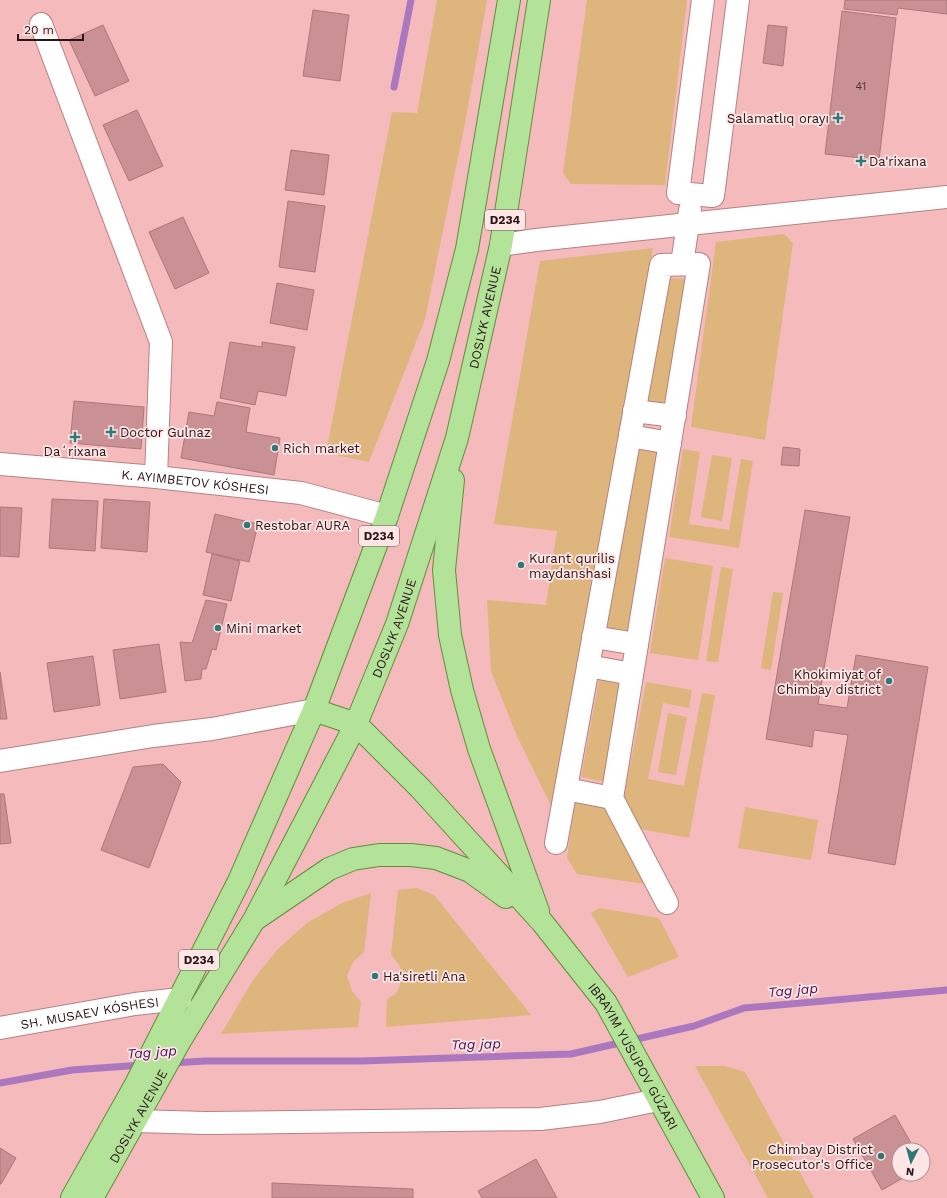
<svg xmlns="http://www.w3.org/2000/svg" width="947" height="1198" font-family="'Work Sans',sans-serif">
<rect width="100%" height="100%" fill="#f5babc"/>
<g fill="#ddb57d">
<path d="M437,0h50l-22,123 -40,196 -56,143 -43,-9 66,-341 25,1z"/>
<path d="M587,0h100l-22,185 -94,-1 -8,-11z"/>
<path d="M784,234l9,9 -28,197 -74,-13 25,-185z"/>
<path d="M653,248l-97,568 -39,-80 -26,-65 -4,-71 59,5 11,-74 -63,-7 46,-263z"/>
<path d="M668,278l25,1 -23,130 -25,-5z"/>
<path d="M638,444l26,5 -32,190 -26,-5z"/>
<path d="M683,449l17,3 -11,72 40,6 12,-71 12,2 -14,87 -70,-11z"/>
<path d="M712,455l20,3 -10,63 -21,-4z"/>
<path d="M665,558l48,8 -15,94 -48,-7z"/>
<path d="M721,567l12,2 -15,93 -12,-1z"/>
<path d="M773,592l10,1 -12,77 -10,-2z"/>
<path d="M600,674l24,4 -19,104 -24,-5z"/>
<path d="M646,682l46,8 -3,18 -26,-5 -15,76 36,7 18,-93 13,2 -26,143 -54,-10 -11,-31z"/>
<path d="M668,713l19,4 -11,58 -18,-3z"/>
<path d="M574,803l30,4 41,77 -68,-10 -10,-16z"/>
<path d="M745,807l73,13 -7,40 -73,-12z"/>
<path d="M417,888l17,7 97,120 -145,12 1,-28 10,-6 5,-15 -2,-12 -9,-11 7,-65z"/>
<path d="M371,893l-7,59 -11,10 -6,14 5,15 9,11 -3,25 -137,7 32,-54 25,-31 29,-26 35,-20z"/>
<path d="M599,908l60,10 20,39 -51,20 -37,-64z"/>
<path d="M695,1066h30l20,6 69,126h-46z"/>
</g>
<g fill="none" stroke-linecap="round" stroke-linejoin="round">
<g stroke="#ab78bf" stroke-width="7">
<path d="M394,87l17,-87"/>
<path d="M172,1063l33,-2h156l210,-7 123,-28 50,-18 203,-18"/>
<path d="M0,1083l72,-13 70,-5"/>
</g>
</g>
<g fill="#ca9194" stroke="#ad7779">
<path d="M845,0h102v14l-49,-6 -1,7 -53,-6z"/>
<path d="M313,10l36,5 -9,66 -37,-5z"/>
<path d="M842,11l54,7 -17,142 -54,-6z"/>
<path d="M103,25l26,56 -34,15 -26,-56z"/>
<path d="M768,25l19,2 -4,39 -20,-3z"/>
<path d="M137,110l26,56 -34,15 -26,-56z"/>
<path d="M291,150l38,5 -5,40 -39,-5z"/>
<path d="M288,201l37,5 -10,66 -36,-5z"/>
<path d="M183,217l26,56 -34,16 -26,-57z"/>
<path d="M277,283l37,7 -7,40 -37,-7z"/>
<path d="M230,342l32,5v-5l33,5 -9,49 -28,-5 -3,14 -35,-7z"/>
<path d="M74,401l70,6 -3,42 -71,-6z"/>
<path d="M217,402l33,6 -4,24 34,6 -6,37 -93,-17 8,-46 25,4z"/>
<path d="M783,447l17,2 -1,17 -18,-1z"/>
<path d="M52,499l46,2 -3,50 -46,-3z"/>
<path d="M104,499l46,3 -3,50 -46,-4z"/>
<path d="M0,507l22,1 -3,49 -19,-1z"/>
<path d="M805,510l45,7 -32,187 29,4 9,-53 72,12 -33,198 -67,-12 20,-118 -34,-5 -2,17 -46,-8z"/>
<path d="M215,514l43,10 -9,38 -43,-10z"/>
<path d="M212,554l28,7 -9,40 -28,-6z"/>
<path d="M206,600l21,4 -11,46 -4,-1 -6,20h-4l-1,10 -16,2 -5,-39 12,1z"/>
<path d="M159,644l7,48 -46,7 -7,-49z"/>
<path d="M93,656l7,49 -46,7 -7,-49z"/>
<path d="M0,672l7,47h-7z"/>
<path d="M163,764l18,18 -32,86 -48,-18 32,-83z"/>
<path d="M0,794h4l7,49 -11,1z"/>
<path d="M895,1115l20,35h-16v24h11l-28,16 -29,-51z"/>
<path d="M0,1148l16,10 -15,26h-1z"/>
<path d="M536,1159l21,39h-75l-4,-7z"/>
<path d="M272,1183l141,6v9h-141z"/>
</g>
<g fill="none" stroke-linecap="round" stroke-linejoin="round">
<defs>
<g id="minor">
<path d="M703,0l-25,193 35,3 25,-196"/>
<path d="M41,24l120,318 -5,135"/>
<path d="M501,245l35,-5 411,-43"/>
<path d="M682,264l8,-54"/>
<path d="M634,411l41,5"/>
<path d="M630,436l40,7"/>
<path id="s1" d="M0,464l156,13 145,16 86,23"/>
<path d="M593,637l44,7"/>
<path d="M588,666l44,8"/>
<path d="M0,761l153,-25 59,-7 102,-19"/>
<path d="M566,789l46,9"/>
<path d="M556,843l105,-578 38,-1 -87,534 55,105"/>
<path id="s2" d="M0,1028l135,-24 45,-5"/>
<path d="M135,1121l71,2 334,-4 60,-7 58,-12"/>
</g>
<g id="major">
<path d="M453,480l-9,90 6,65 12,55 17,59 59,162"/>
<path id="s3" d="M314,710l42,14 64,64 122,134 64,81 107,195"/>
<path d="M257,918l72,-49 24,-10 26,-4h32l25,3 34,13 36,26"/>
<path d="M72,1198l63,-112 104,-205 75,-171 73,-194 51,-155 29,-112 42,-249"/>
<path id="s4" d="M92,1198l89,-159 73,-119 102,-196 41,-100 60,-186 44,-193 38,-245"/>
</g>
</defs>
<use href="#minor" stroke="#b78082" stroke-width="24"/>
<use href="#major" stroke="#628d3f" stroke-width="24"/>
<use href="#minor" stroke="#fff" stroke-width="22"/>
<use href="#major" stroke="#b3e299" stroke-width="22"/>
</g>
<g fill="#2e7878" stroke="#fee5e6" stroke-width="1.5">
<path d="M836 112h4v4h4v4h-4v4h-4v-4h-4v-4h4z"/>
<path d="M859 155h4v4h4v4h-4v4h-4v-4h-4v-4h4z"/>
<path d="M109 426h4v4h4v4h-4v4h-4v-4h-4v-4h4z"/>
<path d="M73 431h4v4h4v4h-4v4h-4v-4h-4v-4h4z"/>
<circle cx="275" cy="448" r="4"/>
<circle cx="247" cy="525" r="4"/>
<circle cx="521" cy="565" r="4"/>
<circle cx="218" cy="628" r="4"/>
<circle cx="889" cy="681" r="4"/>
<circle cx="375" cy="976" r="4"/>
<circle cx="881" cy="1156" r="4"/>
</g>
<g text-anchor="middle" dominant-baseline="central" stroke-width="3.5" stroke-linejoin="round" paint-order="stroke">
<g font-size="11" fill="#533436">
<text x="861" y="86">41</text>
</g>
<g fill="#fee5e6" stroke="#6a5355" stroke-width="1">
<rect x="485" y="210" width="40" height="20" rx="3"/>
<rect x="359" y="526" width="40" height="20" rx="3"/>
<rect x="179" y="950" width="40" height="20" rx="3"/>
</g>
<g font-size="12" font-weight="bold" fill="#2b1517">
<text x="505" y="220">D234</text>
<text x="379" y="536">D234</text>
<text x="199" y="960">D234</text>
</g>
<g font-size="13" fill="#2b1517" stroke="#fee5e6" text-anchor="start">
<text x="829" y="118" text-anchor="end">Salamatlıq orayı</text>
<text x="869" y="161">Da'rixana</text>
<text x="120" y="432">Doctor Gulnaz</text>
<text x="283" y="448">Rich market</text>
<text x="75" y="451" text-anchor="middle">Daʻrixana</text>
<text x="255" y="525">Restobar AURA</text>
<text x="529" y="558">Kurant qurilis<tspan x="529" dy="15">maydanshasi</tspan></text>
<text x="226" y="628">Mini market</text>
<text x="881" y="674" text-anchor="end">Khokimiyat of<tspan x="881" dy="15">Chimbay district</tspan></text>
<text x="383" y="976">Ha'siretli Ana</text>
<text x="873" y="1149" text-anchor="end">Chimbay District<tspan x="873" dy="15">Prosecutor's Office</tspan></text>
</g>
<g font-size="13" fill="#2b1517" stroke="#fee5e6">
<text stroke="none"><textPath href="#s4" startOffset="970">DOSLYK AVENUE</textPath></text>
<text stroke="none"><textPath href="#s1" startOffset="196">K. AYIMBETOV KÓSHESI</textPath></text>
<text stroke="none"><textPath href="#s4" startOffset="646">DOSLYK AVENUE</textPath></text>
<text stroke="none"><textPath href="#s2" startOffset="91">SH. MUSAEV KÓSHESI</textPath></text>
<text stroke="none"><textPath href="#s3" startOffset="479">IBRAYIM YUSUPOV GÚZARI</textPath></text>
<text stroke="none"><textPath href="#s4" startOffset="94">DOSLYK AVENUE</textPath></text>
</g>
<g font-size="14" font-style="italic" fill="#400f51" stroke="#fee5e6">
<text transform="translate(793 990) rotate(-5)">Tag jap</text>
<text transform="translate(476 1044) rotate(-2)">Tag jap</text>
<text transform="translate(152 1052) rotate(-4)">Tag jap</text>
</g>
</g>
<g transform="translate(911 1162) rotate(186)"><circle r="19" fill="#fee5e6" stroke="#aa9293"/>
<path d="M0-3L7 15L0 10L-7 15Z" fill="#2e7878"/>
<text y="-6" font-size="11" font-weight="bold" text-anchor="middle" fill="#2b1517">N</text>
</g>
<path d="M18 34v6h65v-6" fill="none" stroke="#2b1517" stroke-width="2"/>
<text x="24" y="34" font-size="12" fill="#2b1517" stroke="#fee5e6" stroke-width="3" paint-order="stroke">20 m</text>
</svg>
